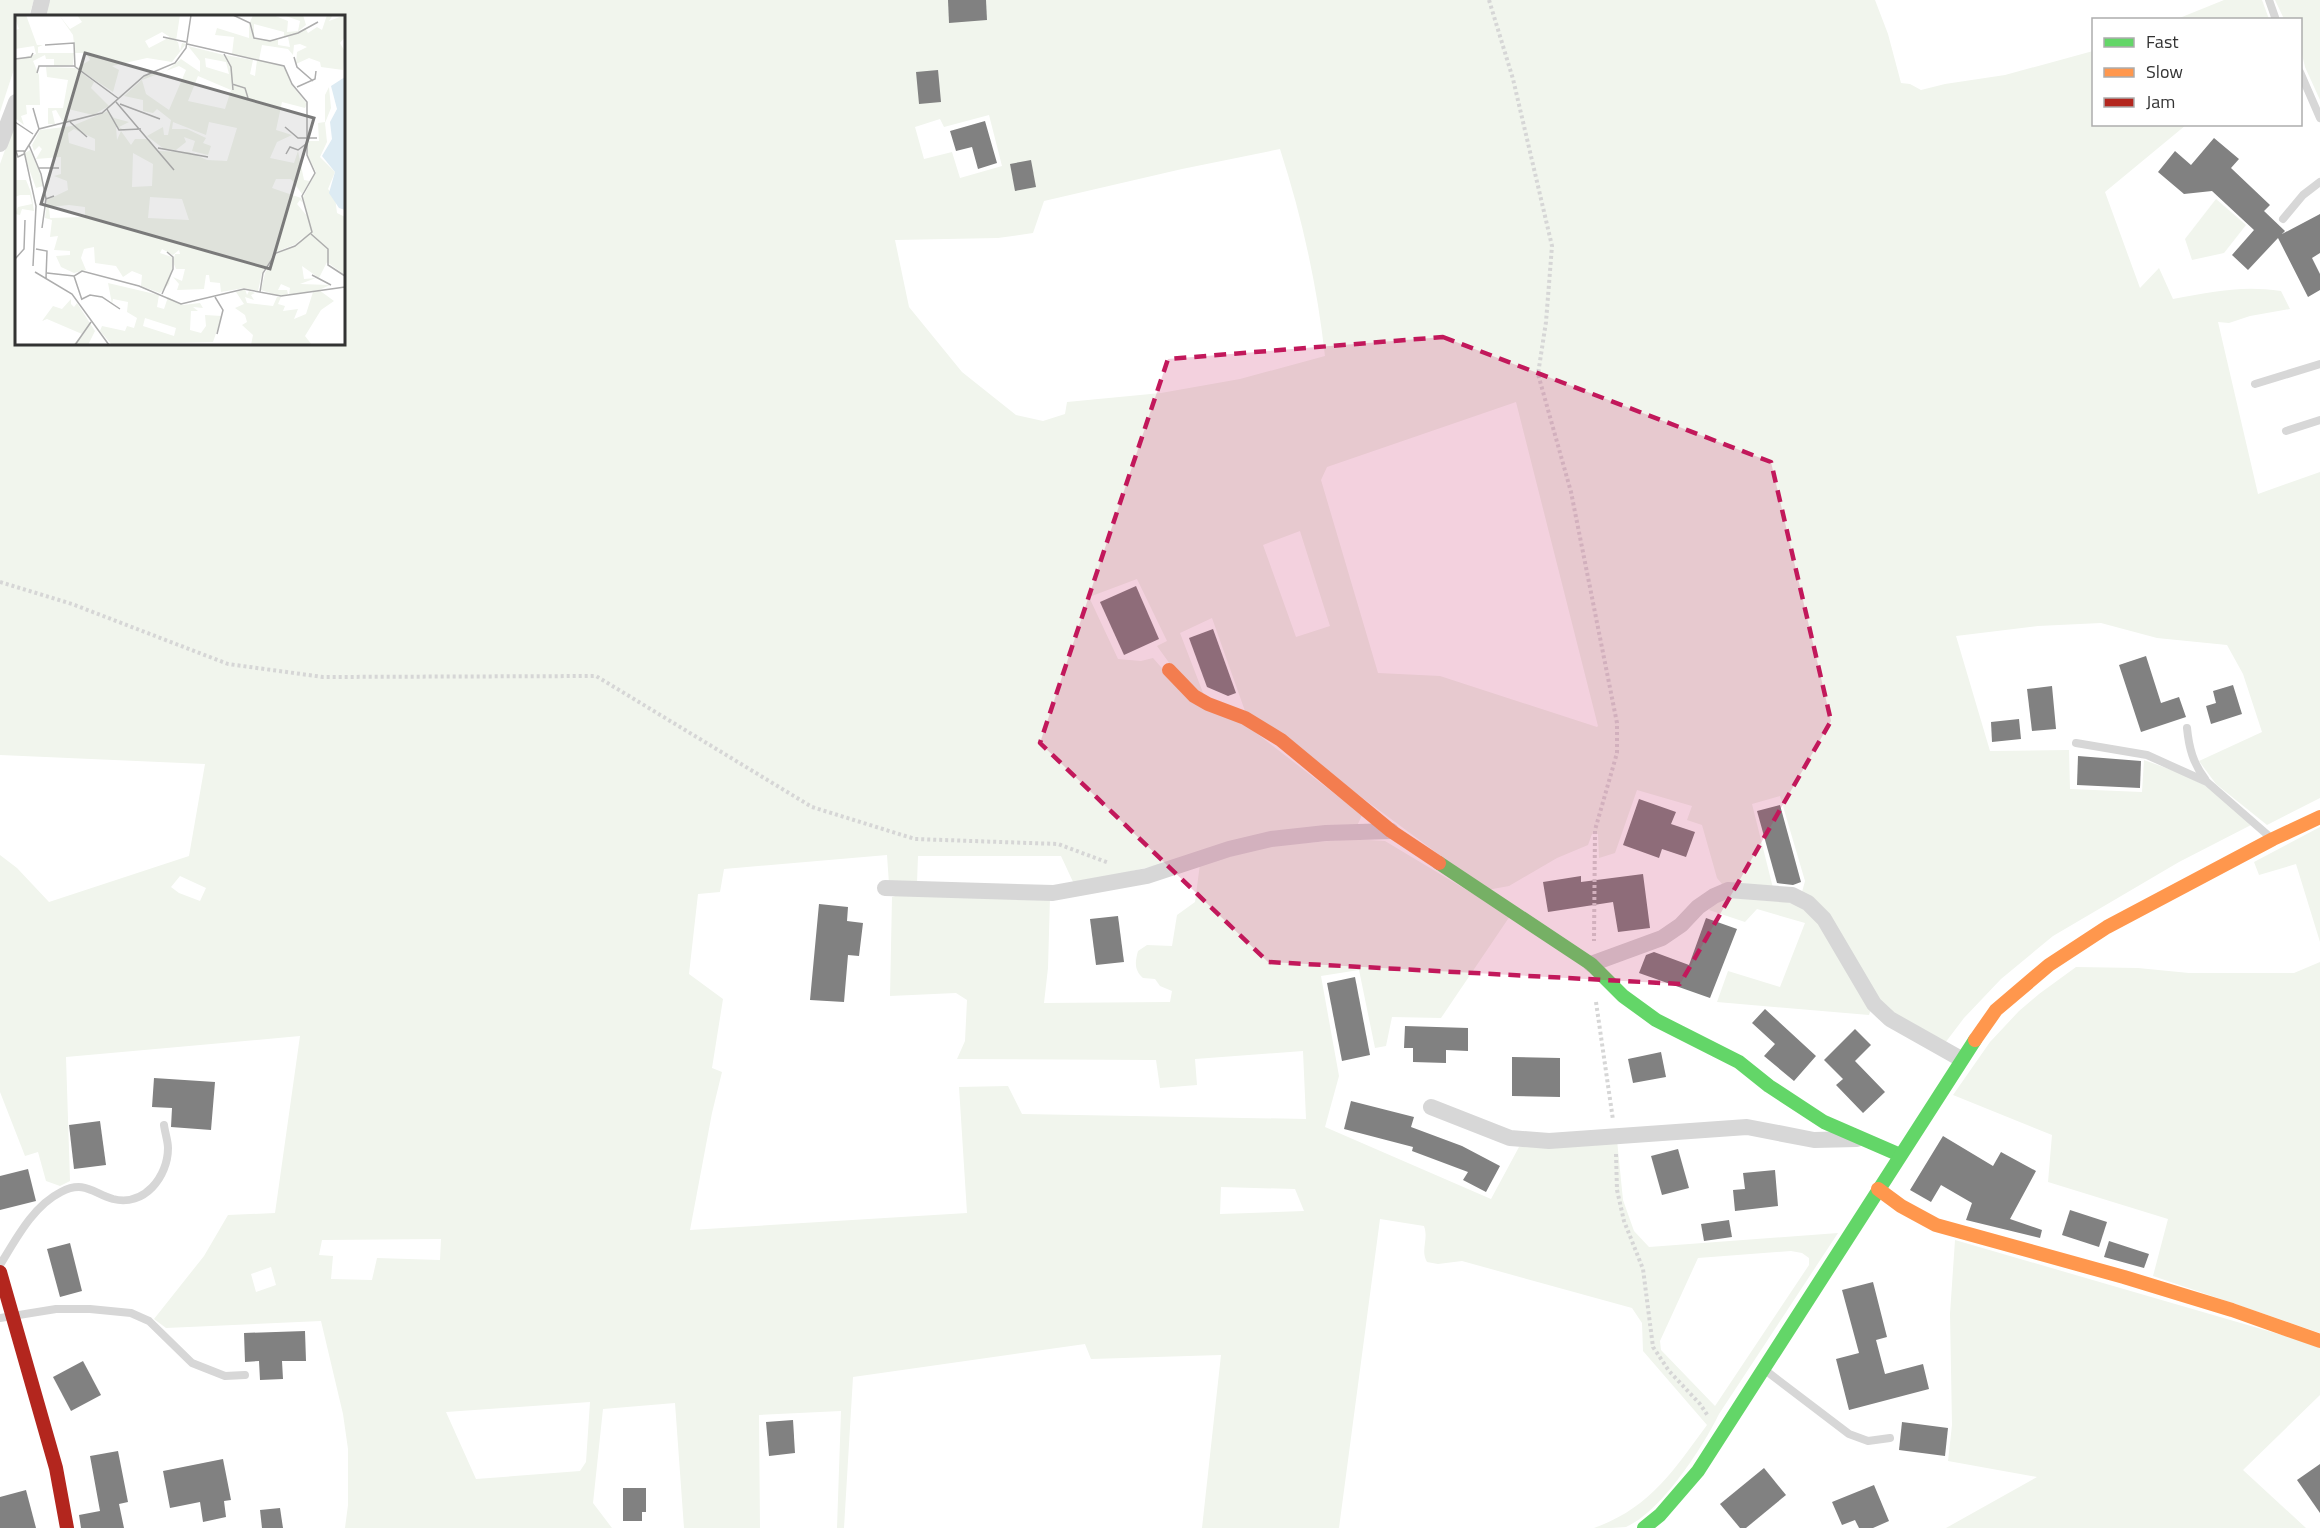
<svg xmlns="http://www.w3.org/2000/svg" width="2320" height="1528" font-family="'Titillium Web',sans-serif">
<rect width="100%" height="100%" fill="#fff"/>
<g fill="#f1f5ed" fill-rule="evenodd">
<path d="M0,0h34l-5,16h-13v47l-16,49z"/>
<path d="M48,0h1827l13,34 13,49 9,1 11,6 24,-6 60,-9 88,-24 1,73 92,1 -81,67 35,96 19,-20 14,31c39,-7 68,-14 108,-8l9,18 -40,7 -21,7 -11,-1 40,172 62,-22v326l-53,27 -51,-41 -17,-23 63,-29 -19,-58 -16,-29 -70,-7 -56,-15 -63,3 -82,10 34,115 79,-1 1,39 72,3 2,-32 36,13 32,16 39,36 -72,37 -126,74 -52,43 -37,39 -19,25 -54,-30 -19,-20 -70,-101 3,-11 -25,-85 -28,8 21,84 -51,-4 -5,-6 -15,-53 -15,-5 5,-14 -55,-16 -22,63 -16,5 -1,-24h-6l-4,11 -31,13 -48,28 -22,4 -242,-179 -33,-93 -32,15 25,65 -30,-27 -18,-25 10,-5 -30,-62 -48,18 29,62 23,2 12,-3 22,25 67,39 120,93 -5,11 -85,5 -109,33 -89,20 -13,-28h-143l-1,27 -28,1 -2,-29 -163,14 -4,23 -22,2 -9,80 34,25 -11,69 10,4 -10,41 -22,117 277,-17 -8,-126 49,-1 14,28 284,5 -3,-68 -108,8 2,26 -37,3 -4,-28 -199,-1 8,-18 2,-41 -11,-7 -66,3 2,-99 14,-4 144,4 -2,71 -4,35 126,-1 2,-11 -12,-5 -5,-7 -12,-1c-9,-8 -8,-16 -5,-27l9,-6 25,1 5,-31 18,-13 5,-38 72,-18 80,-7 33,2 125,75 -69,102 -49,-1 -6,29 -11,2 -16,-78 -38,6 18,100 -14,51 166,72 28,-52 98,-7 6,60 11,31 15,16 189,-14 -119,181c-16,33 -58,98 -93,113 -8,1 -23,1 -32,1 56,-20 79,-57 113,-103l-64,-74 -1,-28 -10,-15 -170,-47 -24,3 -11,-2c-7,-12 2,-22 -3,-36l-44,-7 -41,309h-137l19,-173 -130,4 -6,-15 -232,33 -9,151h-7l4,-117 -82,4 1,113h-76l-9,-125 -72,6 -10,94 19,25h-267l3,-23v-56l-5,-35 -22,-93 -155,7 -12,-9 50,-63 24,-41 47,-2 25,-177 -234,21 4,124 -10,5 -14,-5 -8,-29 -13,4 -25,-64v-237l17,13 32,34 140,-46 16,-92 -205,-9v-591l16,-45v225h328v-328h-300zM989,115l13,51 -42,12 -8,-26 -28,7 -9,-32 25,-8 4,8zM1280,149c22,68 37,136 45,207l-85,23 -79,14 -94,9 -2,12 -22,7 -27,-6 -54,-43 -53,-65 -14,-67 103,-2 35,-5 11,-32 138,-32zM1516,402l82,324 -1,1 -157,-51 -62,-3 -57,-193 6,-13zM1300,531l30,95 -34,11 -33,-92zM180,876l26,12 -6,13 -21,-8 -8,-6zM1221,1187l74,2 9,22 -84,3zM441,1239l-1,21 -63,-2 -5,22 -41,-1 2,-23 -14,-1 3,-15zM1791,1251l11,2 7,5v7l-94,141 -54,-56 -1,-9 38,-83zM271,1267l5,18 -20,7 -5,-18zM590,1402l-4,60 -6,9 -104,8 -30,-67z"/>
<path d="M2224,0h38l7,19h-92z"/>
<path d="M2275,0h45v100l-15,-33 -4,-17 -1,-30 -16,-1z"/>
<path d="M2216,199l30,26 -22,28 -32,7 -7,-21z"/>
<path d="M2320,827v115l-24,-78 -37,11 -5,-13z"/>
<path d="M1772,897l27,9 23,17 50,83 -3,9 -152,-13 11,-31 52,16 25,-64 -48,-14 -12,13 -36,-12 10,-12z"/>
<path d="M2320,962v371l-167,-57 15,-57 -120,-37 4,-47 -99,-40 37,-53 29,-31 20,-17 37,-27 62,1 51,5h105z"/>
<path d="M1955,1240l365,106v49l-77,75 63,58h-360l91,-51 -89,-16 4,-36 -2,-111z"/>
</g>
<g fill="#818181">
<path d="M948,0h38l1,20 -38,3z"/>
<path d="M938,70l3,32 -22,2 -3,-32z"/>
<path d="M985,121l12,42 -19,6 -6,-22 -16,4 -6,-20z"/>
<path d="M2214,138l25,21 -8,9 39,37 -6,6 21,20 -3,3 38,-20v39l-8,5 8,16v16l-12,7 -30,-59 -30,32 -16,-15 22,-25 -42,-39 -28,3 -26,-22 17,-21 16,14z"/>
<path d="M1031,160l5,27 -21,4 -5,-27z"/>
<path d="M1136,586l23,53 -35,16 -24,-53z"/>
<path d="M1213,629l23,64 -8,3 -21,-9 -18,-49z"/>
<path d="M2146,656l15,47 18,-6 7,20 -45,15 -22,-67z"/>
<path d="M2233,685l9,29 -31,10 -5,-18 10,-3 -3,-12z"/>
<path d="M2052,686l4,43 -24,2 -5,-42z"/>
<path d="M2019,719l2,20 -29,3 -1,-20z"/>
<path d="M2078,756l63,5 -1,27 -63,-3z"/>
<path d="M1639,799l37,13 -5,12 24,8 -9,25 -24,-8 -3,9 -36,-13z"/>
<path d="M1780,805l21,77 -8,3 -16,-2 -20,-72z"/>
<path d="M1643,874l7,54 -32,4 -5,-30 -65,10 -5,-30 38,-6v6z"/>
<path d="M819,904l29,3 -1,14 16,2 -4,33 -11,-1 -4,47 -34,-2z"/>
<path d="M1118,916l6,46 -28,3 -6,-46z"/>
<path d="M1706,918l31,11 -27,69 -71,-25 7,-18 8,-3 35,13z"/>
<path d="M1355,977l15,78 -28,6 -15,-78z"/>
<path d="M1765,1009l51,47 -22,25 -30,-25 11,-12 -23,-21z"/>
<path d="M1405,1026l63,2v23l-22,-1v13l-33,-1v-14h-9z"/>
<path d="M1855,1029l16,16 -16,16 30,31 -22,21 -27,-28 7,-6 -19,-19z"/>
<path d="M1661,1052l5,25 -33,6 -5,-24z"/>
<path d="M1512,1057l48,1v39l-48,-1z"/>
<path d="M154,1078l61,4 -4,48 -40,-3 1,-19 -20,-1z"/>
<path d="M1351,1101l63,16 -3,10 51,19 38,20 -14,26 -23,-12 5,-8 -56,-21 1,-4 -69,-18z"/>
<path d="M100,1121l6,44 -32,4 -5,-44z"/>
<path d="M1943,1136l50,30 8,-14 35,19 -26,48 32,11 -2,8 -74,-18 6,-17 -31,-18 -10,17 -21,-12z"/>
<path d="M1678,1149l11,39 -27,7 -11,-39z"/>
<path d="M28,1169l8,32 -36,9v-34z"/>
<path d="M1775,1170l3,36 -43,5 -2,-21 12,-1 -2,-16z"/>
<path d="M2070,1210l37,12 -8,25 -37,-12z"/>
<path d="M1729,1220l3,17 -28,4 -3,-17z"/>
<path d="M2109,1241l40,13 -5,14 -40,-11z"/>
<path d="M70,1243l12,48 -22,6 -13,-48z"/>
<path d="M1873,1282l14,55 -11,3 9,34 38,-10 6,25 -80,21 -13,-51 23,-6 -17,-63z"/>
<path d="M305,1331l1,30h-24l1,18 -23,1 -1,-19 -14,1 -1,-29z"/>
<path d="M83,1361l18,34 -30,16 -18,-34z"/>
<path d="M793,1420l2,33 -26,3 -3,-34z"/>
<path d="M1902,1422l46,6 -3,28 -46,-6z"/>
<path d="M118,1451l10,51 -9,2 5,24h-43l-2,-13 21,-4 -10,-55z"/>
<path d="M223,1459l8,41 -7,1 2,16 -23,5 -3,-20 -30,6 -7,-37z"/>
<path d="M2320,1464v49l-23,-33z"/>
<path d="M1764,1468l22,27 -40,33h-6l-20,-24z"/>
<path d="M1874,1485l15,36 -16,7h-14l-4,-8 -13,5 -10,-23z"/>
<path d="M623,1488h23v24h-4v9h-19z"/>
<path d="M26,1490l10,38h-36v-31z"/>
<path d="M280,1508l3,20h-21l-2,-18z"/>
</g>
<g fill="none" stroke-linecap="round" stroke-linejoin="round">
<g stroke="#d6d6d6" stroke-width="4" stroke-dasharray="3 3" stroke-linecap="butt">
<path d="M1489,0l24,79 39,167 -6,76 -8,52 33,118 46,231v30l-22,77 -1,111"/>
<path d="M0,582l72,22 156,60 95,13 273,-1 216,131 103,32 143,5 51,19"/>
<path d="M1596,1002l17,118"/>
<path d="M1616,1154l1,36 7,31 19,48 10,78 16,24 31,33 8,12"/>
</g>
<g stroke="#d7d7d7" stroke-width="8">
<path d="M2269,0l7,20"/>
<path d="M2300,72l20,46"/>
<path d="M2283,219l20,-24 17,-13"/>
<path d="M2255,384l65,-20"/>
<path d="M2286,431l34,-11"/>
<path d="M2187,728c2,20 6,35 18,51"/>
<path d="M2076,743l71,12 60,27 63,55"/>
<path d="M0,1265c16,-26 33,-59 61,-73 23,-12 32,1 52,7 31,8 55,-22 55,-51 0,-7 -3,-15 -4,-23"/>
<path d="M0,1318l56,-9h34l41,4 18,8 43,42 33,13 20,-1"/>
<path d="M1765,1370l84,64 19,7 22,-3"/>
</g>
<g stroke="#d7d7d7" stroke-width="16">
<path d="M38,16l4,-16"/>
<path d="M0,144l16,-42"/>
<path d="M885,888l168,5 94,-17 82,-27 42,-10 55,-6 65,-2"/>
<path d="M1591,964l71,-26 19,-13 17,-18 16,-11 14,-6 64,5 16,8 16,16 50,85 16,15 71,40"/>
<path d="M1431,1107l79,31 39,3 198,-14 67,13 43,-1"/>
</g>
<g stroke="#63d668" stroke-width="14">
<path d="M1439,863l152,101 32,32 33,24 83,42 30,24 55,36 76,33"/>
<path d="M1644,1528l16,-13 38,-44 277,-431"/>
</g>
<g stroke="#ff974d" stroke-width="14">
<path d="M1169,670l25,26 14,8 37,14 36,22 110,91 48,32"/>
<path d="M1975,1040l21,-30 53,-45 58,-38 166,-88 47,-22"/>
<path d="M1878,1189l23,17 35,19 188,52 108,33 88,31"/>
</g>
<path stroke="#b3261e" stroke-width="14" d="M0,1272l56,196 11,60"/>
</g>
<path fill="#c2185b" fill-opacity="0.2" stroke="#c2185b" stroke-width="4.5" stroke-dasharray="12 8" stroke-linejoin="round" d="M1443,337l328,125 60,259 -151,263 -412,-22 -228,-219 128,-384z"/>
<g transform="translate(15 15)">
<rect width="330" height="330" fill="#fff"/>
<path d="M4,0h7l11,30h6l-5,2v6h36l-1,12 -19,1v-7h-8l-1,-4 -12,6 6,14 1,30h-14l1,9 -6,2 3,9 -9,-7v-58l21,-6 -2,-8 -19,3v-19l4,-1 -4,-11zM44,0l11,14 12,-7 -5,-7h103l-4,26 -14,-9 -17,9 4,7 21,-11 8,5 2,9 2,-8 4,1 -14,18 -25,-4 -35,8 7,4 -6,22 -36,-24 13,-8 -4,-7h-11l-2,-18zM238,0h20l15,6 -1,11 11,-1 2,-10 -17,-6h20l3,10 -11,9 -11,3v-5l-30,-8v13l-4,-15zM312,0h6l-4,6 16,-6v22l-5,6 5,9 -2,18 -22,-3 -1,-5 -11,-4 -13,6 1,-12 10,-5 -7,-3 -6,1 -1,10 -5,-6 -26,-4 -3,15 -27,-6 2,-17 -19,-2 2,-7 32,10v-14l5,15 24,1v5l12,2 -2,-10 17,-9 3,5 9,-6 5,3zM173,31l36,9 8,17 -7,-17 28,5 -3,14 5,2 2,-16 28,7 6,17 16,20 -2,4 -23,-6 -6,28 16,5 -15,7 -7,16 24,5 4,-12 6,29 6,1 -8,13 -11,-15h-15l-4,9 29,10 2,5 -3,-3 -3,4 11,13 -5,-20 13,-25 -8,-16 -1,-15h12l-1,-18 7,-1v-27l4,-8 2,21 -6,15 2,19 -7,15 15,15 -7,17 7,8 2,16 8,4v58l-18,-13 -8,16 -17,-12 2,13 12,-1 -16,6 30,1 -11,5 15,11 -13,9 -16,26 7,9h-61l2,-10 -11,-10 5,-3 -2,-7 -10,-7 9,-4 -8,-12 9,-3 2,6 2,-4 6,2 -4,2 3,5 -9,-3 2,6 26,3 4,-9h4l-3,7 7,2 -2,5 15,-2 -4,10 12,-5 7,-22 6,-2 -30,5 1,-7 -9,-4 -3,6h9l1,4 -9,2 -18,-6 4,-17 13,-21 18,-6 9,-11 -9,9 -20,8 -14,21 -4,18 -14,-3 -23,4 -1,-9 -10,-1 -1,-7h-3l-2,14 -27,1 2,-6 -6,-7 9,4 3,-12h-9l-3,-7 2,-8h5l-1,-4 -6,5 -11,-6 -2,4 12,4v12l-3,15 -9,9 -19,-7 1,-11 -10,-4 -9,6 -7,-11 -21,-3 -1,-16 -10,2 -3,9 5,12 -12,3 -13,-6 -5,-11 14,-1v-4l-16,-1 4,-14 -8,1 2,-17 -7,-2 2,-18 21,-10 -1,-9 -13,-5 7,-2v-17l-25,2 6,-10 -3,-3 -5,5 -2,-6 8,-15 32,-4 36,-15 6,7 15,4 -10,5 8,5 -11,-5 1,13 4,-9 10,14 4,-6h14l9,12 31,1 18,8 20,1 10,-33 -28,-6 -3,13 -33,-13 -1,7h15l19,9 -3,5 8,3 -3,9 -16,-4 3,-10 -11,-4 2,5 -10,8 -12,-1 -17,-13 16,-9 1,8h4l3,-15 -14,-11 -4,4 -10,-2v-11l-19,-4 23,-21 19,-4 15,-12 19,13v-11zM190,43l21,4 3,12 -23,-7zM164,51l7,4 -17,40 -23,-16 -4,-14zM183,61l33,14 -6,19 -37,-8zM59,114l21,10v12l-26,-8 -1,-10zM118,138l20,11 -1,22 -20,1zM135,182l32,2 7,21 -41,-2zM54,190l16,2v10l-35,1 -1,-11zM31,52l29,1 19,14 -3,6 18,18 -16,9 -25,-6v10h4l-9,3 -7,-12 -4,1 3,13h-7v-16h15l5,-28 -21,-3zM15,135l9,21 4,15 -7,2 -8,-22 -3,-13zM0,165h11l5,12 3,19 -12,-2 -2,6 -5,-1 3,-7 14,-3 -2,-9h-10l-5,2v8zM93,268l51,12 -2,12 7,2 4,-12 15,8 17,-2 3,5 -10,-1 5,4h-7l-1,19 11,3 5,-7 -1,-11 17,1 -9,26 -101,3 -12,-14 2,-5 23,5 2,-5 7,2 3,-10 -10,-6 1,-10 -15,-3 -1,5zM130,303l31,10 -2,8 -31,-10zM56,284v5l3,3 3,-4 18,28 -7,14h-15l9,-11 -35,-15 -5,2 11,-15 9,3z" fill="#f1f5ed" fill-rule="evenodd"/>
<path d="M330,62v133l-6,-2 -10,-15 6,-21 -13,-16 10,-17 -2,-17 7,-13 -6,-23z" fill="#ddebf3"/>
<path fill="none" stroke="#adadad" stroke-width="1.5" d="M218,0l17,8 4,15 16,3 28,-8 20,-11M148,22l23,5M172,29l97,22 8,18 15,18v53l8,18 -13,23 10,36 -17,14 -19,7 -13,20 -3,19M30,30l29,-2 1,24M209,39l7,13 2,23M279,42l3,10 16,14M0,44l16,-2 2,-4M22,58l2,-7h35l45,33M217,69l13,4 3,10M282,72l18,-8 1,-8M101,87l58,68M105,89l40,15M18,93l6,21M92,94l12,21 22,-1M0,107l18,12M55,107l17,15M270,112l13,11h19M14,130l12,29 5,25 8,-3M143,133l50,9M9,138l15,-24 63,-16 42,-37 31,-13 11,-15 5,-33M9,139l-6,3 -2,-6h8l12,55 -3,60M271,139l4,-7 8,3 8,-6M24,153h20M27,213l4,-29M296,219l17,15v16l17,11M21,234l11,2 -1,27M0,244l9,-10 1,-29M20,257l37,22 37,51M32,258l27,3M297,260l19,10M147,279l11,-25v-12l-6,-5M200,282l8,13 -6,24M67,284l8,-4 12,2 18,12M67,285l-8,-24 8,-5 57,15 42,18 63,-15 37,7 64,-9M60,330l16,-23"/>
<path fill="#7a7a7a" fill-opacity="0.15" stroke="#7a7a7a" stroke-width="3" d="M70,38l229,65 -44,151 -229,-65z"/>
<rect width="330" height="330" fill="none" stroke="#333" stroke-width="3"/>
</g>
<rect x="2092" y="18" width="210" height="108" fill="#ffffff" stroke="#adadad" stroke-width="1.5"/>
<rect x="2104" y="38" width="30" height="9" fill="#63d668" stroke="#adadad" stroke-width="1.5"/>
<text x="2146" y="48" font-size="18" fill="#333333">Fast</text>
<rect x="2104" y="68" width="30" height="9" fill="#ff974d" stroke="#adadad" stroke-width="1.5"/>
<text x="2146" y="78" font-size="18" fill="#333333">Slow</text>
<rect x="2104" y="98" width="30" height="9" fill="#b3261e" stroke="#adadad" stroke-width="1.5"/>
<text x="2146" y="108" font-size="18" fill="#333333">Jam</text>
</svg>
